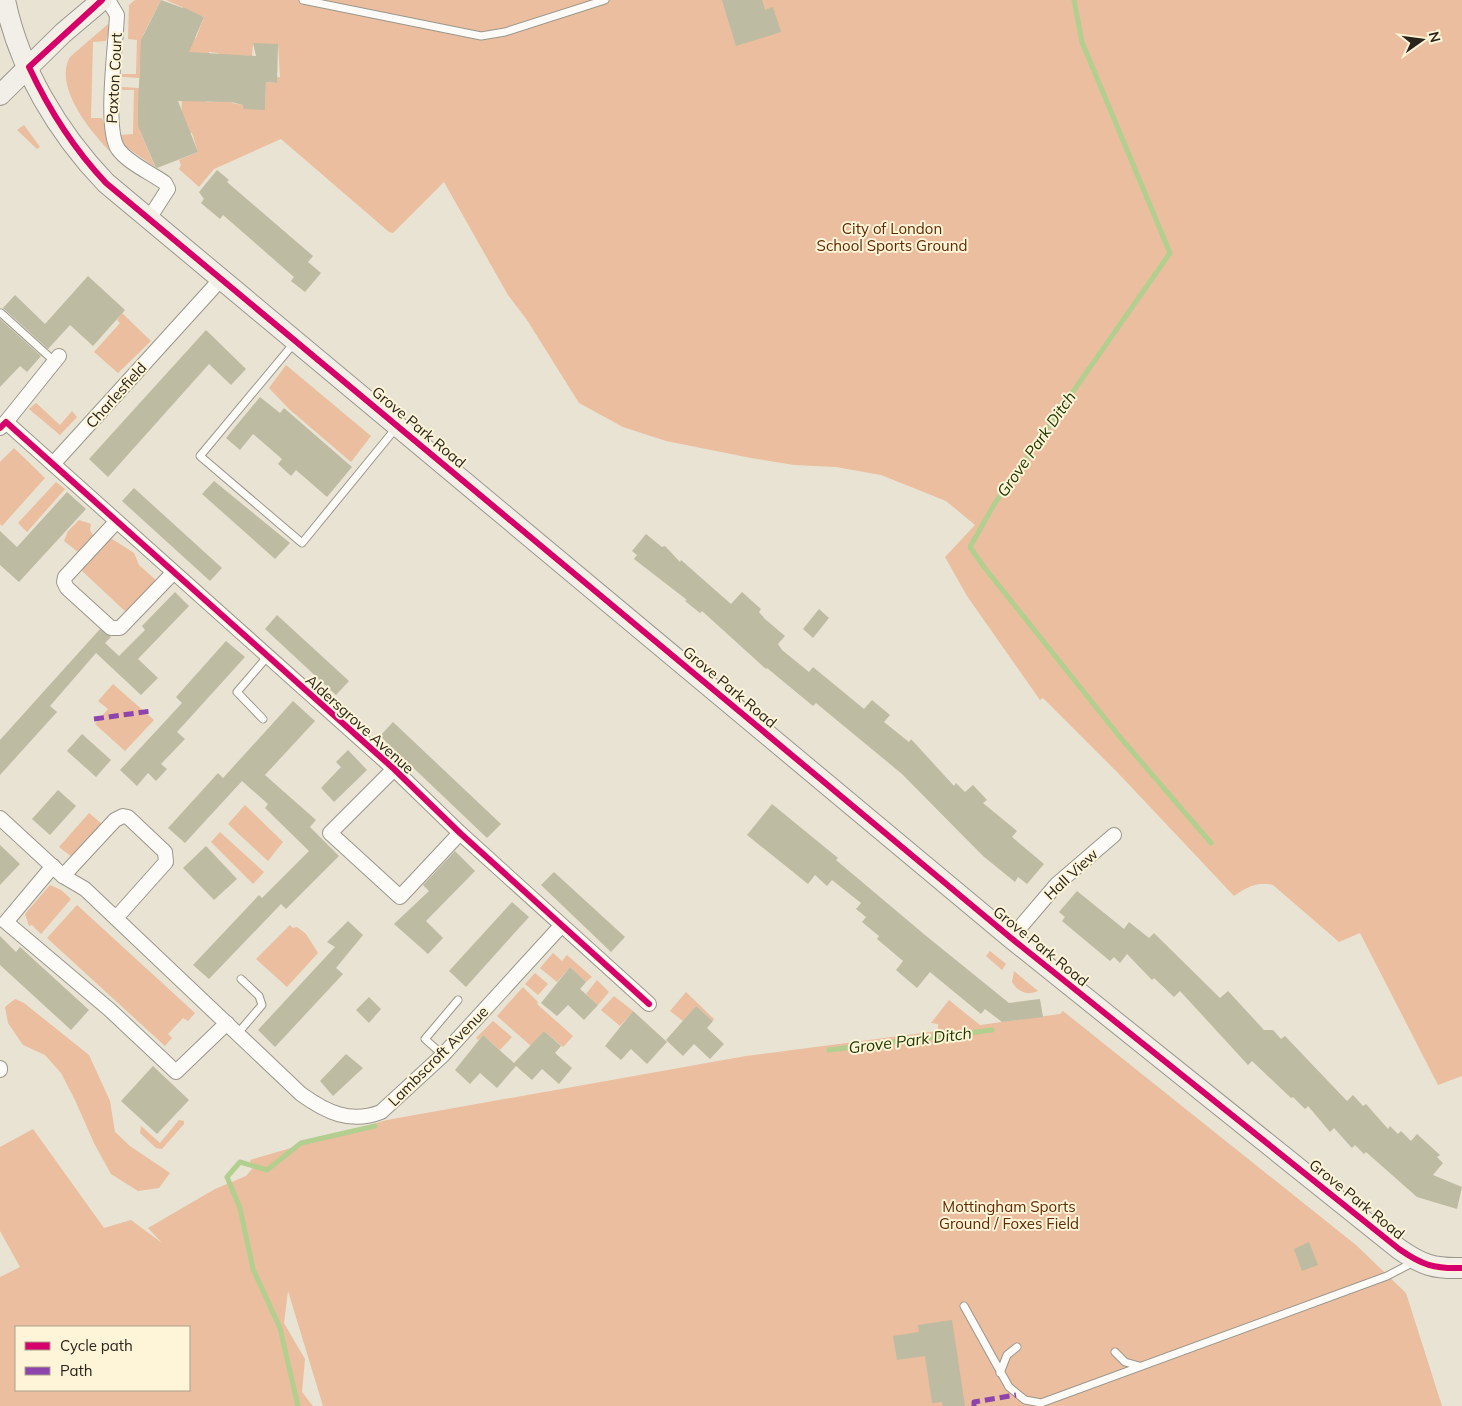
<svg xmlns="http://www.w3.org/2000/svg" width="1462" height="1406" font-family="Mulish,sans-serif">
<rect width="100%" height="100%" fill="#e9e3d3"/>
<g fill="#eabe9f" fill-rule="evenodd">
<path d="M135,0h26l-18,35v26h-3l-1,17 -17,-1v-3h14l1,-34 -9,-1 1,-34z"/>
<path d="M166,0h1296v1076l-24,9 -78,-152 -21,9 -66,-57c-15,-4 -26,2 -39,11l-116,-123 -75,-75 -3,2 -73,-104 -22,-39 30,-32 -29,-24 -65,-26 -45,-8 -42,-2 -43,-7 -85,-17 -43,-14 -44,-24 -52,-83 -19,-25 -64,-113 -51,51 -4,-1 -108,-93 -67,30 -15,18 -20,-18 2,-4 -2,-5 19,-8 -6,-19h-2l-9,-10 1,-28 26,7 23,-2 1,3 11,2 1,4h21l1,-27 11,1v-6h3l-2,-33h-25l-1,12 -33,-1 -1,-2 -9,-1v2l-25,4 9,-20h3l8,-21z"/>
<path d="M108,24l1,5 -3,12 -13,1 -2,76h11l14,39c-21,-19 -64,-70 -46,-100z"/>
<path d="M122,87l17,1 1,43 15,36 -33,-23 -2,-9 13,-1 1,-44h-12z"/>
<path d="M24,125l16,22 -3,2 -20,-19z"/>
<path d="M122,313l29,28 -33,32 -24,-21 26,-29 -3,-3z"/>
<path d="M286,365l85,71 -20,26 -62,-53 -20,-21z"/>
<path d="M36,403l24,22 12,-14 5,6 -17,18 -31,-26z"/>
<path d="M14,448l31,30 -43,48 -2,-2v-62z"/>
<path d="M56,482l9,7 -38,43 -9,-9z"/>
<path d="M79,520l12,4 -1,6 4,7 -11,14 -5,1 -14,-11 4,-10z"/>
<path d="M109,537l25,16 5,12 18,16 -30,32 -47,-44z"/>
<path d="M113,684l41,36 -29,31 -30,-27 13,-15 -10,-8z"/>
<path d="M245,805l38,37 -15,19 -40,-37z"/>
<path d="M89,813l13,11 -30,33 -13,-10z"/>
<path d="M220,832l44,40 -11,12 -42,-42z"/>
<path d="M50,885l11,5 10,9 -30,35 -9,-9 -3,1 -4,-12z"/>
<path d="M77,905l118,108 -7,8 -5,-3 -15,16 4,4 -7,8 -118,-108z"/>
<path d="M290,925l3,3 4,-1 9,7 12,19 -31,34 -31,-28z"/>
<path d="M990,951l16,13 -4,6 -16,-14z"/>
<path d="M553,953l9,8 5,-6 25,22 -6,5 -16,-15 -13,15 -17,-14z"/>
<path d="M1014,971l24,20c-11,5 -20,1 -26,-9z"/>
<path d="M535,973l13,11 -10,11 -13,-11z"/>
<path d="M597,980l12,12 -11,13 -12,-11z"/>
<path d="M523,987l15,15 -1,2 36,32 -10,11 -19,-16 -13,15 -34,-30z"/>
<path d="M686,992l28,27 -1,2 -17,-15 -13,15 -13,-10z"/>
<path d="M614,996l19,15 -13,15 -19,-16z"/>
<path d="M15,999l9,4 65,52 21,46 5,31 15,14 40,27 -11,15 -21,3 -27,-17 -17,-31 -19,-43 -14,-27 -16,-18 -22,-10 -15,-22 -3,-16z"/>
<path d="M949,1000l31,25 80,-11 3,-3 293,234 50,48 36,113h-1119l-35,-115 -4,32 21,36 -3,33 11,14h-313v-129l20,-10 -20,-36v-84l33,-18 71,99 27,-8 31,23 -14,-15 67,-39 31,-13 6,-7 -2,-9 137,-40 359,-64 192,-25v-7l-7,-1zM16,1327h173v63h-173z"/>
<path d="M493,1021l19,16 -12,13 -17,-15 -5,5 -2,-2z"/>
<path d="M179,1120l5,1v3l-22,25 -6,-1 -16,-15 1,-7 19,17z"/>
</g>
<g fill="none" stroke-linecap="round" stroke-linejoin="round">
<g stroke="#b2cf90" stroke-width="5">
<path d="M1074,0l8,42 88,211 -175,250 -25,44 14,20 135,169 92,107"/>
<path d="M829,1050l163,-20"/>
<path d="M298,1406l-18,-78 -27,-59 -13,-61 -13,-31 13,-15 27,8 34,-27 74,-17"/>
</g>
</g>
<g fill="#bdbba2">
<path d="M161,0l22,8v-1l21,10 -15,35 67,4 -3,-13 25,1 -1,39 -11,-1 -1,28 -22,-1v-4l-12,-3 -53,-1 20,51 -41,16 -2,-2 -17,-40v-21l3,-65z"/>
<path d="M722,0h40l3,10 8,-3 8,25 -45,14z"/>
<path d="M217,170l12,10 -2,2 86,74 -5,6 13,11 -16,19 -14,-11 3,-4 -71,-62 -3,4 -19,-16 3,-4 -5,-7z"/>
<path d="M88,276l37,34 -32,36 -23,-21 -22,24 -45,-41 12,-13 30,29z"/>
<path d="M0,319l41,37 -14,16 -7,-6 -20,21z"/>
<path d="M206,330l40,39 -15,16 -22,-21 -101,113 -19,-18z"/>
<path d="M260,397l20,16 4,-5 68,59 -25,30 -31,-27 -5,6 -13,-12 4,-5 -29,-25 -13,16 -14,-12z"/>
<path d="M214,481l76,62 -15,16 -73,-65z"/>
<path d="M134,488l88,80 -12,13 -88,-80z"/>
<path d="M67,492l19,17 -67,73 -19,-17v-34l17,16z"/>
<path d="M646,534l16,13 3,-1 15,16 1,-2 50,44 11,-12 19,17 -2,3 6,7 20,17 -7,8 4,6 27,22 4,-5 51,42 8,-9 18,15 -6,7 25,20 2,-3 43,47 2,-3 9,9 8,-7 14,15 -4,3 34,28 -5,6 32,27 -17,20 -9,-7 -3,5 -32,-26 -81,-82 -86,-71 -3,3 -46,-38 -1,1 -64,-58 -2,2 -15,-12 2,-1 -53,-41 3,-4 -5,-4z"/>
<path d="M175,592l14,14 -51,53 20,19 -17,17 -45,-42 -46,53 7,6 -57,63v-35l100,-111 11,8 -6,6 14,13 26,-26 -3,-4z"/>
<path d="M819,609l10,9 -16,20 -10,-9z"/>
<path d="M277,615l72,66 -13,14 -71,-66z"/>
<path d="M226,641l19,16 -68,75 8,7 -24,25 6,5 -11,12 -8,-8 -11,13 -17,-16 62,-67 -6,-6z"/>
<path d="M293,701l22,20 -50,54 51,45 -6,7 29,29 -53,53 -5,-5 -72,75 -16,-14 66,-70 3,3 47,-47 -44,-43 3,-4 -26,-23 -57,62 -17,-15 50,-55 5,5z"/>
<path d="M393,722l108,102 -14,14 -107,-102z"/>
<path d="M82,734l29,26 -15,17 -29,-26z"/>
<path d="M348,750l19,20 -33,32 -13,-14 20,-21 -5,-5z"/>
<path d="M58,790l18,16 -26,29 -18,-16z"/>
<path d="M772,804l66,54 -2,2 89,75 84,68 31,-4 3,18 -41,5 -17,-13 -4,5 -51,-42 -13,16 -21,-18 7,-9 -26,-22 2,-3 -17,-14 4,-5 -10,-8 5,-6 -29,-23 -5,6 -12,-11 -7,9 -61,-49z"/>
<path d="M0,845l20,19 -20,21z"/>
<path d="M206,846l31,33 -23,21 -31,-32z"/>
<path d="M455,851l20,20 -49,50 17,17 -15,16 -34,-30 35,-33 -6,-6z"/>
<path d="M554,872l71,65 -14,15 -70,-67z"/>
<path d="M1077,891l47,38 5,-7 20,16 5,-5 66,65 8,-7 36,39h9l8,9 4,-3 62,65 6,-6 10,11 3,-2 22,25 2,-3 8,8 3,-3 10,10 6,-7 23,21 -3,2 6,6 -10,12 29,12 -5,22 -40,-12 -51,-45 -2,2 -9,-9 -3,3 -18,-20 -4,4 -22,-26 -3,3 -12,-12 -2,1 -39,-37 -4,4 -68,-74 -6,6 -20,-19 -2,2 -25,-26 -7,9 -6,-6 -4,4 -48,-40 3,-4 -6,-5z"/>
<path d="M512,902l17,15 -63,70 -17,-16z"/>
<path d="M348,921l15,14 -27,33 7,6 -68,73 -17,-17 77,-83 -8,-5z"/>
<path d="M0,936l16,16 4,-5 69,63 -18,20 -71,-65z"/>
<path d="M570,967l16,15 -6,7 18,16 -14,15 -16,-15 -11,11 -16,-13z"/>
<path d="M369,997l12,12 -12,14 -13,-13z"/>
<path d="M696,1006l17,15 -6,7 17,16 -14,15 -16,-15 -11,12 -17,-16z"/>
<path d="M633,1011l34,31 -20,22 -16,-15 -10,11 -16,-14z"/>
<path d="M544,1031l17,15 -6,7 17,15 -13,16 -17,-15 -10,11 -16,-14 -19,22 -17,-15 -10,11 -15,-14 28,-35 31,28z"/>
<path d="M346,1054l17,14 -30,28 -13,-15z"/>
<path d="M153,1066l36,34 -32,34 -36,-33z"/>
<path d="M1309,1242l9,23 -16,6 -8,-22z"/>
<path d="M952,1320l13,86h-22l-1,-4 -10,1 -7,-47 -28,4 -4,-24 26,-4 -1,-7z"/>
</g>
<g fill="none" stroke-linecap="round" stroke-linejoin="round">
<defs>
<g id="lane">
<path d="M303,0l178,36 24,-4 100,-32"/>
<path d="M1,313l53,48"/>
<path d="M295,342l-95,114 102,87 94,-115"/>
<path d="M263,719l-26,-27 30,-35"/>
<path d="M238,1033l24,-28 -3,-9 -18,-17"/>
<path d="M443,1055l-18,-16 33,-39"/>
<path d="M964,1306l45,81 16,13 16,3 346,-127 27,-14"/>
<path d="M1115,1352l10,10 14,4"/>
<path d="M1000,1373l7,-18 10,-8"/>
</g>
<g id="street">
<path d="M108,0l9,15c-1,29 -13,113 1,134 10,14 33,24 47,34l3,6 -18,28"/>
<path d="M6,422l53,-66"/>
<path d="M0,428l6,-6 388,347 66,64 189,171"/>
<path d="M53,464l168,-185"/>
<path d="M116,522l-51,55 -1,5 3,6 44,40h9l53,-55"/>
<path d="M394,769l-64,64 70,64 60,-64"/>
<path d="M0,818l63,58 22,13 216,205c25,18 49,30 80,18l62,-57 118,-129"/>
<path d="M53,866l-47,56 104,88 66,62 51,-49"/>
<path d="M63,876l52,-56 8,-4 5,1 37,35 1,10 -50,56"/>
<path d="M1011,938l46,-54 57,-49"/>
<path d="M0,1068v2"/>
</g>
<g id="secondary">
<path d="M5,0c14,68 53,133 101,183l905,755 388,311c23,16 35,20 63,19"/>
<path d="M0,95l63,-62 39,-33"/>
</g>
</defs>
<use href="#lane" stroke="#9b978b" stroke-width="9"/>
<use href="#street" stroke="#9b978b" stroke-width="16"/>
<use href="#secondary" stroke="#9b978b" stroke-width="22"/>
<use href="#lane" stroke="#fcfbf8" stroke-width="7"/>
<use href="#street" stroke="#fcfbf8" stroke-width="14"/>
<use href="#secondary" stroke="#f2eee8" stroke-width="20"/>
<g stroke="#8e44ad" stroke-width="5" stroke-dasharray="10 5" stroke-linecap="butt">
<path d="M94,719l57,-8"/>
<path d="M974,1406v-4l42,-7"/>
</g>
<defs>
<g id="cycleway">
<path d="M102,0l-73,67c20,43 44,81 77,116l905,755 388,311c23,16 35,20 63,19"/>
<path d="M0,428l6,-6 388,347 66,64 189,171"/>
</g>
</defs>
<use href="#cycleway" stroke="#fef4d8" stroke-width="9"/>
<use href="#cycleway" stroke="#d6006c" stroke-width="6"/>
</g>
<g text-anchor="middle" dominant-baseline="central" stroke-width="4" stroke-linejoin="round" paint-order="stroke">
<g font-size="15" fill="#29251b" stroke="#fef4d8">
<text transform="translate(114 78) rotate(-87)">Paxton Court</text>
<text transform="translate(116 395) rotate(-48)">Charlesfield</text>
<text transform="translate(419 427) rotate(40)">Grove Park Road</text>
<text transform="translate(730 687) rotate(40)">Grove Park Road</text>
<text transform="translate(360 724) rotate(42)">Aldersgrove Avenue</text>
<text transform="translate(1071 874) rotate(-43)">Hall View</text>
<text transform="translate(1041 946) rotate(39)">Grove Park Road</text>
<text transform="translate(438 1056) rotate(-45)">Lambscroft Avenue</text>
<text transform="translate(1357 1199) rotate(39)">Grove Park Road</text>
</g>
<g font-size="15" fill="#5f2a02" stroke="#fef4d8">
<text x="892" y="228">City of London<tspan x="892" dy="17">School Sports Ground</tspan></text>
<text x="1009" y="1206">Mottingham Sports<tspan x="1009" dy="17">Ground / Foxes Field</tspan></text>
</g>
<g font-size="16" font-style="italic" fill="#213b00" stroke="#fef4d8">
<text transform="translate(1036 444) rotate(-55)">Grove Park Ditch</text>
<text transform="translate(910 1040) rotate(-7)">Grove Park Ditch</text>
</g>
</g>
<rect x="15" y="1326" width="175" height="65" fill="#fef4d8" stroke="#a9a18c"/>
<rect x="25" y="1342" width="25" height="8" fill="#d6006c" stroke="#a9a18c"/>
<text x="60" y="1351" font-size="15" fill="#29251b">Cycle path</text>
<rect x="25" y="1367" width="25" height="8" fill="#8e44ad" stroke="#a9a18c"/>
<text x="60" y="1376" font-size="15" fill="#29251b">Path</text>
<g transform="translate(1422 40) rotate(76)" stroke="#fef4d8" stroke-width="4" paint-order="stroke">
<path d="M0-4L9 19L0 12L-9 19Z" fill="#29251b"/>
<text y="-8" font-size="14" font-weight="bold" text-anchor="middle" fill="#29251b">N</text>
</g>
</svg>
